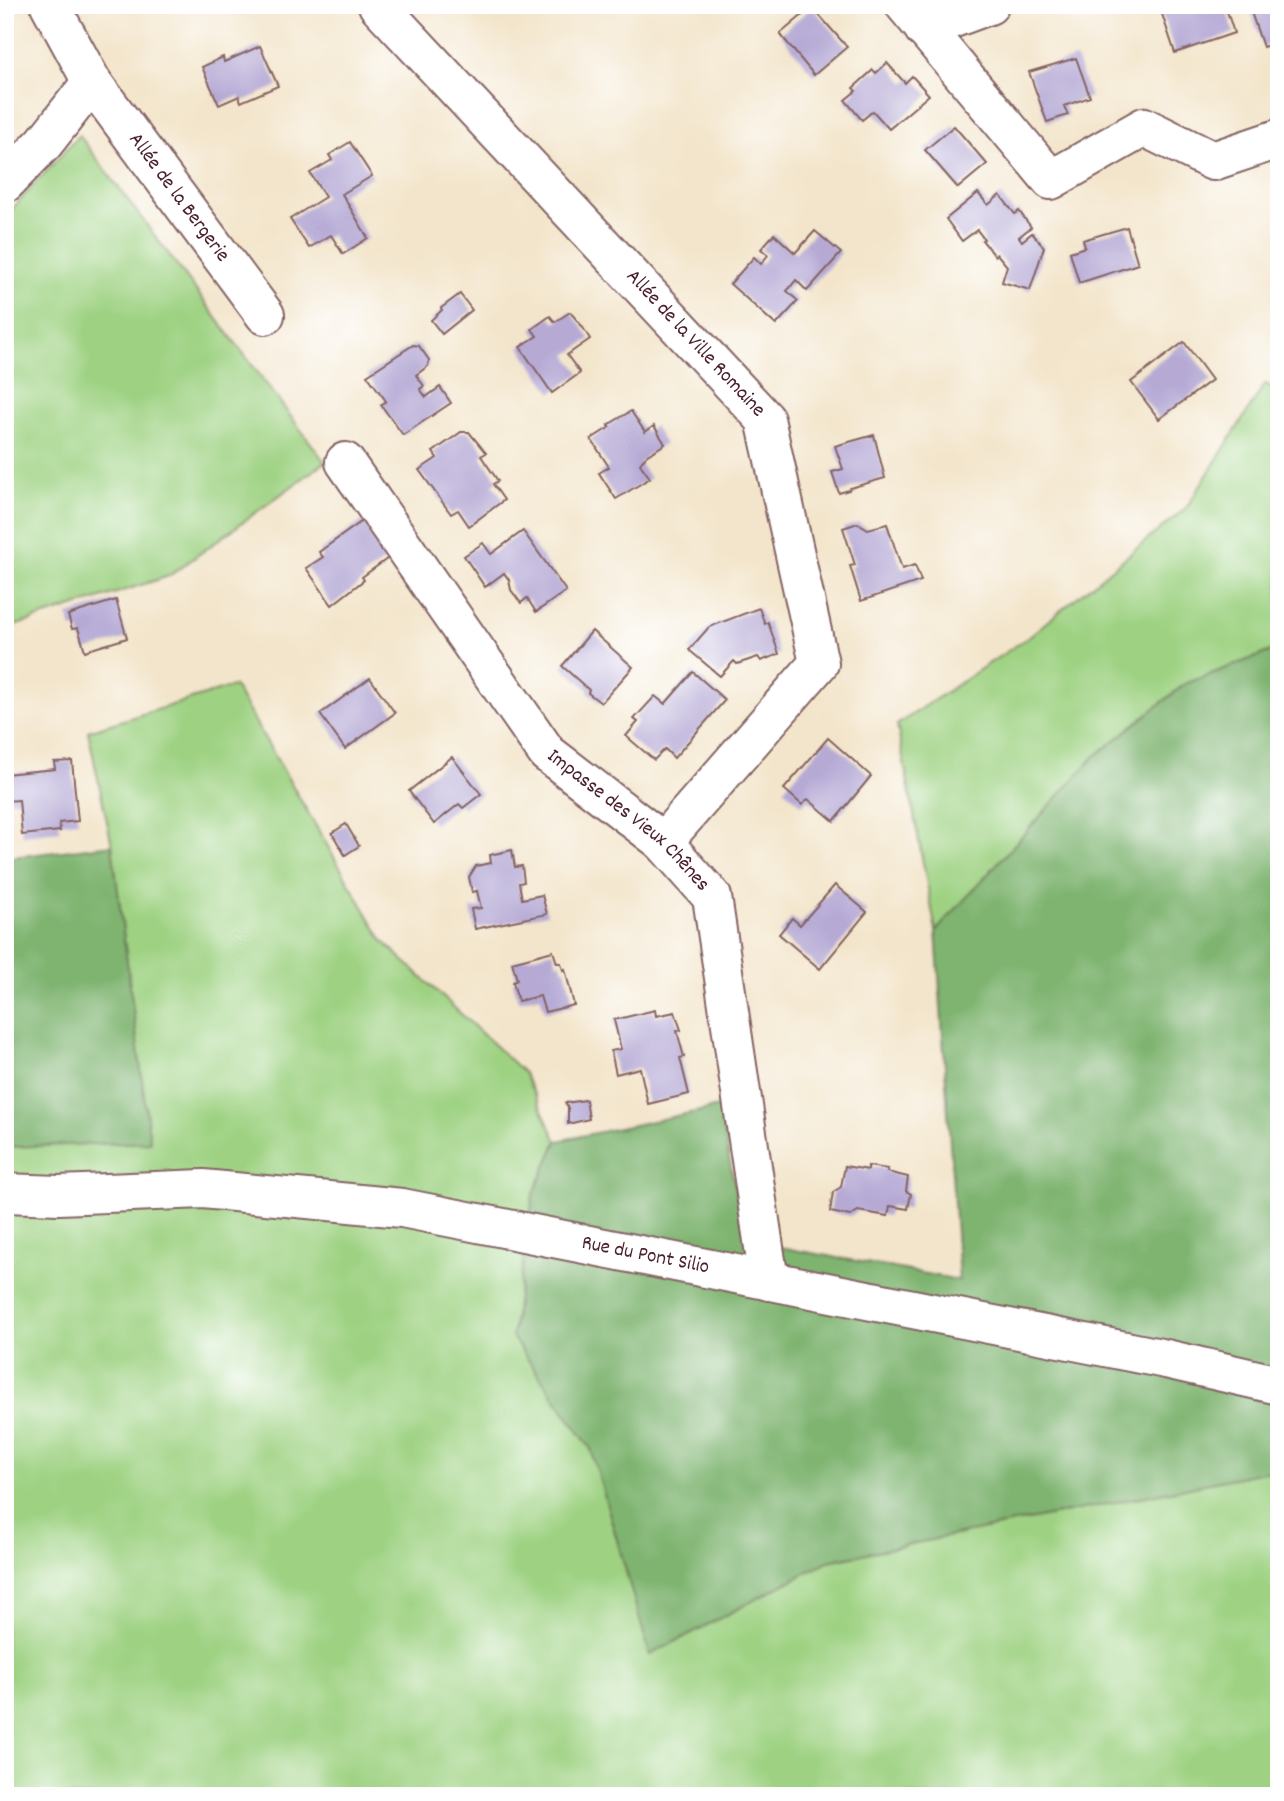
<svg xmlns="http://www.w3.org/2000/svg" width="1284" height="1801" font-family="Dekko,sans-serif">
<rect width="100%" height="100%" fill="#fff"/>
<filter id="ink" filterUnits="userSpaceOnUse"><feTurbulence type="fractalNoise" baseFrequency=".0143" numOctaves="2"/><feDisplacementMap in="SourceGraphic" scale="14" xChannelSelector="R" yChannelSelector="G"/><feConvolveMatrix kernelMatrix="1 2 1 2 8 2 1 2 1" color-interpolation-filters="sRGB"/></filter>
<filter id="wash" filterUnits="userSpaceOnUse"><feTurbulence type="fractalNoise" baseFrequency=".00686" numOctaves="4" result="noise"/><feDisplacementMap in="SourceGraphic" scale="28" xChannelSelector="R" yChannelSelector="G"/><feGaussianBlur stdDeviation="1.57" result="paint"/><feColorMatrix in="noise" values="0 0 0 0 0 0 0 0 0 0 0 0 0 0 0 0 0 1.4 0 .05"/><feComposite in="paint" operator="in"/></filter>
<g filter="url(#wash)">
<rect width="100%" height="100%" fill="#f3e5cb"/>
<g fill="#9ed282" stroke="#747856" stroke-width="2">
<path d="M79,135l246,327 -156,114 -164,53v-412z"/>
<path d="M1265,384l14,6v258l-94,36 -91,73 -158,174 -39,-206 130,-87 159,-130z"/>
<path d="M234,686l149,255 141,132 33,68 -24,55 -21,141 79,112 59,206 178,-94 440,-90 11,1v324h-1274v-649l145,-5 -38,-297 -24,-114z"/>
</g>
<g fill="#7eb470" stroke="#646a4e" stroke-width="2">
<path d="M1279,648v824l-11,-1 -440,90 -178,94 -59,-206 -79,-112 21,-141 24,-55 162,-34 27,134 213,39 -23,-349 158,-174 91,-73z"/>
<path d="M112,845l38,297 -145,5v-289z"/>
</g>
<g id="blocks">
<g fill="#b6aad5">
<path d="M1159,5h66l9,28 -59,20z"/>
<path d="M1251,5h28v37l-16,5 -12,-35 2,-1z"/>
<path d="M812,7l35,40 -33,28 -34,-41z"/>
<path d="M260,46l18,40 -37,16 -2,-6 -20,9 -17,-38 21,-10 1,5z"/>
<path d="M1076,58l14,39 -26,9 4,9 -21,7 -18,-50z"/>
<path d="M887,63l18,20 7,-7 17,19 -40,34 -16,-18 -11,9 -17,-20 11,-9 -3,-3 20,-18 3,3z"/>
<path d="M954,126l33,38 -29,24 -33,-38z"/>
<path d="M350,142l22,34 -30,18 26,44 -25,16 -12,-19 -22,13 -19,-29 35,-22 -15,-24 22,-13 -3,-5z"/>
<path d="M978,193l10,12 12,-10 15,19 4,-3 12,16 -12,10 3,4 10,-8 12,14 -14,43 -28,-8 5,-16 -10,-12 -2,2 -13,-16 2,-1 -7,-9 -15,11 -16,-22z"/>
<path d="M1127,227l11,37 -59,19 -9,-31 15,-5 -2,-7z"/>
<path d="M815,231l26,22 -34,38 -11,-11 -9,11 11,10 -22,24 -46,-41 24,-27 7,7 7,-9 -7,-6 13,-15 21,19z"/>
<path d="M460,294l12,16 -30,24 -11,-14 11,-10 -1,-2z"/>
<path d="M570,312l12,14 8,13 -23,16 13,18 -28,20 -32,-46 17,-11 -5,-7 18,-13 5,6z"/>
<path d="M1184,342l28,38 -53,39 -28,-37z"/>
<path d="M413,345l6,1 10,14 -1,6 -12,9 8,11 -4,3 6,8 14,-10 11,16 -48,32 -22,-30 5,-4 -19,-26z"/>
<path d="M631,411l14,21 9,-6 11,18 -19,12 -6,8 10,14 -34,21 -17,-26 10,-6 -18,-28 19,-12 -2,-2z"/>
<path d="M461,432h8l17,21 -5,3 17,25 -5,3 11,16 -35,26 -11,-16 -7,4 -32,-44 18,-12 -4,-6z"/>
<path d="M874,435l11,43 -35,10 -1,2 -10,3 -7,-21 11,-3 -8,-23z"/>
<path d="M365,519l26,37 -29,21 2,3 -32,25 -26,-37 17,-11 -4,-5z"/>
<path d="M858,523l10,6 19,-5 15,45 13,-4 6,16 -60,20 -11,-35 5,-1 -12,-37z"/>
<path d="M523,531l43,60 -30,21 -9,-14 -6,5 -10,-13 -2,-10 -5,-7 -19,14 -21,-31 19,-13 8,11z"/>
<path d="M116,600l11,38 -42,13 -7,-23 -6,1 -4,-14z"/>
<path d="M759,608l6,16 3,-2 11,32 -18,7 -3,-4 -21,7 -3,-3 -14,15 -31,-26 20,-23z"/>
<path d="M592,631l41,36 -32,36 -13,-10 1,-3 -27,-24z"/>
<path d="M693,672l32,28 -51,58 -9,-9 -11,11 -28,-24 12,-14 -4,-3 21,-23 10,8z"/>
<path d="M370,678l25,35 -50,36 -25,-35z"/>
<path d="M828,738l43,38 -37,45 -26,-22 -6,6 -18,-16z"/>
<path d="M452,757l29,37 -18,14 -4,-4 -25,20 -25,-33z"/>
<path d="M72,761l6,60 -19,2 1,8 -38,4 -3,-35 -14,1v-27l50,-5 -1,-7z"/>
<path d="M346,824l13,22 -14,9 -13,-22z"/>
<path d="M512,850l3,17 7,-1 2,16 -5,1 3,16 20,-4 5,19 -72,15 -4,-20 10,-1 -4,-17 -5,1 -3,-15 7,-11 15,-3 -1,-8z"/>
<path d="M835,885l32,27 -47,57 -41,-35 13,-16 8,7z"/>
<path d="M553,951l4,12h4l2,7 2,-1 9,36 -29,7 -5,-16 -22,5 -5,-19 4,-2 -5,-18z"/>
<path d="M655,1010l1,6 19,-4 6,18 -4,1 7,26 -4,1 9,36 -41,10 -8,-36 -24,6 -5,-23 10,-2 -7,-29z"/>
<path d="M586,1100l3,19 -21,5v-16l-3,-5z"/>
<path d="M845,1166l23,4v-4l20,3 -1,3 21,5 -2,14 5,3 -3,15 -18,-3 -2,10 -30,-5 -8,5 -20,-4 3,-20 8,-5z"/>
</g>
</g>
</g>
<g filter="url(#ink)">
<use href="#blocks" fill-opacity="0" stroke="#856463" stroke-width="2"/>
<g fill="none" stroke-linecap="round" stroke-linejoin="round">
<defs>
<g id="street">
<path d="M50,5l42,77"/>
<path id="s1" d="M378,5l387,414 54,244 -156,179"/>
<path d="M905,5l146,175 93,-53 69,34 65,-22"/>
<path d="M924,29l65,-24"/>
<path id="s2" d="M5,183l39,-40 48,-61 173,233"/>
<path id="s3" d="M345,462l202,291 116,89 49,55 57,384"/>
<path id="s4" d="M5,1193l54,2 144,-6 199,19 764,151 113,26"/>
</g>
</defs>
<use href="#street" stroke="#856463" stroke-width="42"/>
<use href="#street" stroke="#fff" stroke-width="38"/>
</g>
</g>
<g text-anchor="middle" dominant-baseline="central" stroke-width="5" stroke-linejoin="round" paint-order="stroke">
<g font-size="21" fill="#4a1f2b" stroke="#fff">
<text stroke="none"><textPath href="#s2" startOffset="278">Allée de la Bergerie</textPath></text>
<text stroke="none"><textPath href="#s1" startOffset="464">Allée de la Ville Romaine</textPath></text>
<text stroke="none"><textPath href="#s3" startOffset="460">Impasse des Vieux Chênes</textPath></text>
<text stroke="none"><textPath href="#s4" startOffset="646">Rue du Pont Silio</textPath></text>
</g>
</g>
<rect width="1284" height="1801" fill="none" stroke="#fff" stroke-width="28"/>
</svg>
